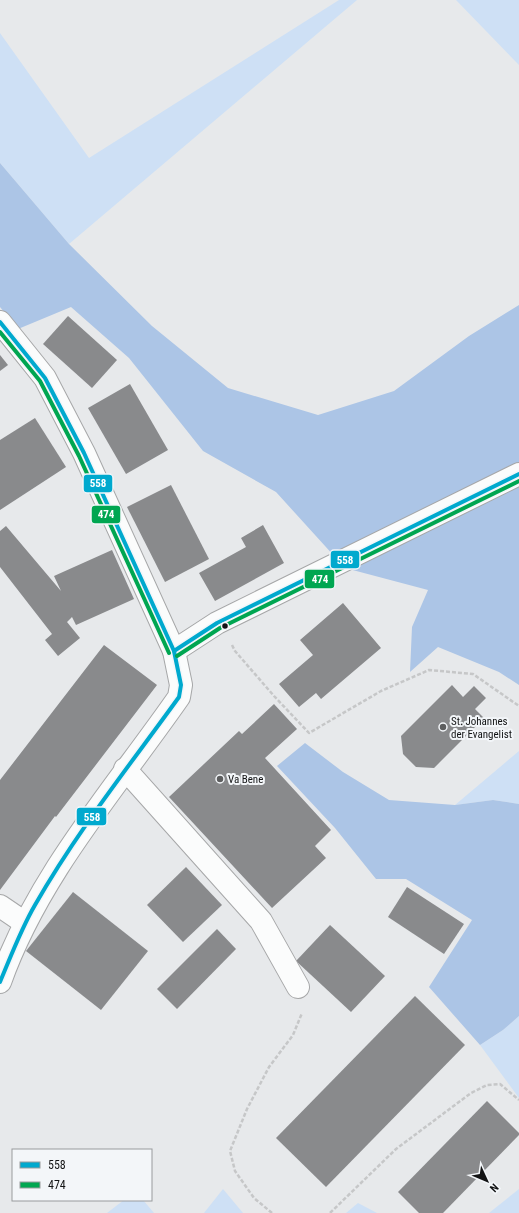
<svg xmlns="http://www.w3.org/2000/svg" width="519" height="1213" font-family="'Roboto Condensed',sans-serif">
<rect width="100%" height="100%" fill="#e7e9eb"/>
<g fill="#cee0f5">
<path d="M339,0h18l-288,244 -69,-81v-130l89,125z"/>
<path d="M456,0h63v65z"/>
<path d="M519,751v53l-26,-4 -38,5z"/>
<path d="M519,1016v82l-39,-53 23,-15z"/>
<path d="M223,1189l20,24h-39z"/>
<path d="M519,1189v24h-30z"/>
<path d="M124,1200h19l11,13h-47z"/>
<path d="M358,1203l19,10h-31z"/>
</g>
<g fill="#acc5e6">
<path d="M0,163l69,81 83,82 76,62 90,27 76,-24 75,-55 50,-31v380l-20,-13 -61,-25 -28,25 2,-45 16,-37 -83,-22 -69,-76 -73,-41 -74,-93 -58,-51 -53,22 -18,-22z"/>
<path d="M305,743l38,29 46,28 66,5 38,-5 26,4v212l-16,14 -23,15 -51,-58 43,-67 -66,-41h-30l-41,-51 -58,-62z"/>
</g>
<g fill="#898a8c">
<path d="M68,316l49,44 -25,28 -49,-44z"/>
<path d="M0,355l8,10 -8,6z"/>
<path d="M130,384l38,66 -42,24 -38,-66z"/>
<path d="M35,418l31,49 -66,43v-70z"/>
<path d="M171,485l38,74 -44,23 -38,-75z"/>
<path d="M263,525l21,38 -69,38 -16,-28 47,-26 -5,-9z"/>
<path d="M6,526l55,65 -7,-15 58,-26 22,49 -58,26 -4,-8 -5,5 13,16 -22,18 -13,-16 7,-6 -52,-67v-36z"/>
<path d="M343,603l38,45 -60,51 -5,-6 -17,14 -20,-23 34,-29 -13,-15z"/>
<path d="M104,645l53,40 -101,132 -1,-1 -55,74v-110z"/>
<path d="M452,685l11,12 11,-11 12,12 -11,11 9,9 -50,50 -18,-1 -13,-13 -2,-18z"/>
<path d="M274,704l23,25 -32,29 66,72 -16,16 11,12 -54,50 -103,-111 70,-66 3,3z"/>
<path d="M186,867l36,38 -39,37 -36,-37z"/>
<path d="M407,887l57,37 -20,30 -56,-37z"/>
<path d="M73,892l75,59 -47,59 -75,-59z"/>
<path d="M330,925l55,51 -34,36 -55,-51z"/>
<path d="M217,929l19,20 -59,60 -20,-20z"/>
<path d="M415,996l50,49 -139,142 -50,-49z"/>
<path d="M487,1101l32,32v2l-76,78h-24l-21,-21z"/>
</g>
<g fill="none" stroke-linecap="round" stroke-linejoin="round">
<defs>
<g id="minor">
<path d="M0,322l45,56 39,75 90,198 7,34 -2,12c-64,92 -141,178 -179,285"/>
<path d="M174,651l43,-28 302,-149"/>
<path d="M125,769l136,152 37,66"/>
<path d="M0,906l25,17"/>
</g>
</defs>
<use href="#minor" stroke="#a6a7a8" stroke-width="24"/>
<g stroke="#c6c7c8" stroke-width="2.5" stroke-dasharray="4 2" stroke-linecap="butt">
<path d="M232,645l3,6 39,45 35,37 72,-42 48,-21 44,4 46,32"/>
<path d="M272,1213l-18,-15 -19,-27 -5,-20 17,-42 22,-42 24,-32 9,-22"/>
<path d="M330,1213l66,-64 75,-56 16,-8 13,-1 19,16"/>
</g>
<use href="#minor" stroke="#fbfcfc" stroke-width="22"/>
<defs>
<g id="bus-1">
<path d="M0,322l45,56 39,75 90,198 7,34 -2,12c-49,68 -102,134 -144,208 -14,24 -24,51 -35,77"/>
<path d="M174,651l43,-28 302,-149"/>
</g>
<g id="bus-2">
<path d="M0,332l40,49 39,75 90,197"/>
<path d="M177,656l43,-28 299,-147"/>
</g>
</defs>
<use href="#bus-1" stroke="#f3f6f9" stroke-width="7"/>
<use href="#bus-2" stroke="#f3f6f9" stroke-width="7"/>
<use href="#bus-1" stroke="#00a9ce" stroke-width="4"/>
<use href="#bus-2" stroke="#00a651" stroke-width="4"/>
</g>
<circle fill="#121314" stroke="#f3f6f9" stroke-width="1.5" cx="225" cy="626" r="3.5"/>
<g fill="#5d5e5f" stroke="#f3f6f9" stroke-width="1.5">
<circle cx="443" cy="727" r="4"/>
<circle cx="220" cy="779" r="4"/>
</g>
<g text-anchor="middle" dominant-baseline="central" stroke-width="4" stroke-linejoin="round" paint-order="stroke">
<g font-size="11" fill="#121314" stroke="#f3f6f9" text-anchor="start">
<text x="451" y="721">St. Johannes<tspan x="451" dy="13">der Evangelist</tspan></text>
<text x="228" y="779">Va Bene</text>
</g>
</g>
<g stroke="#f3f6f9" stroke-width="1.5">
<rect x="83" y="474" width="30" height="19" rx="4" fill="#00a9ce"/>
<rect x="91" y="505" width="30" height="19" rx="4" fill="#00a651"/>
<rect x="330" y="550" width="30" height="19" rx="4" fill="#00a9ce"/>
<rect x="304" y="569" width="31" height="20" rx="4" fill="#00a651"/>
<rect x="76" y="807" width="31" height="19" rx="4" fill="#00a9ce"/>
</g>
<g font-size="11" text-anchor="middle" font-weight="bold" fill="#fff">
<text x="98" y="487">558</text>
<text x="106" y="518">474</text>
<text x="345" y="564">558</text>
<text x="320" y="583">474</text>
<text x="92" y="821">558</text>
</g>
<rect x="12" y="1149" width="140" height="52" fill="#f3f6f9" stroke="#999b9d"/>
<rect x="20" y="1162" width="20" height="6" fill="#00a9ce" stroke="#999b9d"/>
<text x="48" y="1169" font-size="12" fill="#121314">558</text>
<rect x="20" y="1182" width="20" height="6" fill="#00a651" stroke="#999b9d"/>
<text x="48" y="1189" font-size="12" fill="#121314">474</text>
<g transform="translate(487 1181) rotate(134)" stroke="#f3f6f9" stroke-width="3" paint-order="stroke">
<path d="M0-3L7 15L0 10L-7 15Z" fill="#121314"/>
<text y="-6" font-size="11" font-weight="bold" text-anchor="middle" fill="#121314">N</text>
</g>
</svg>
